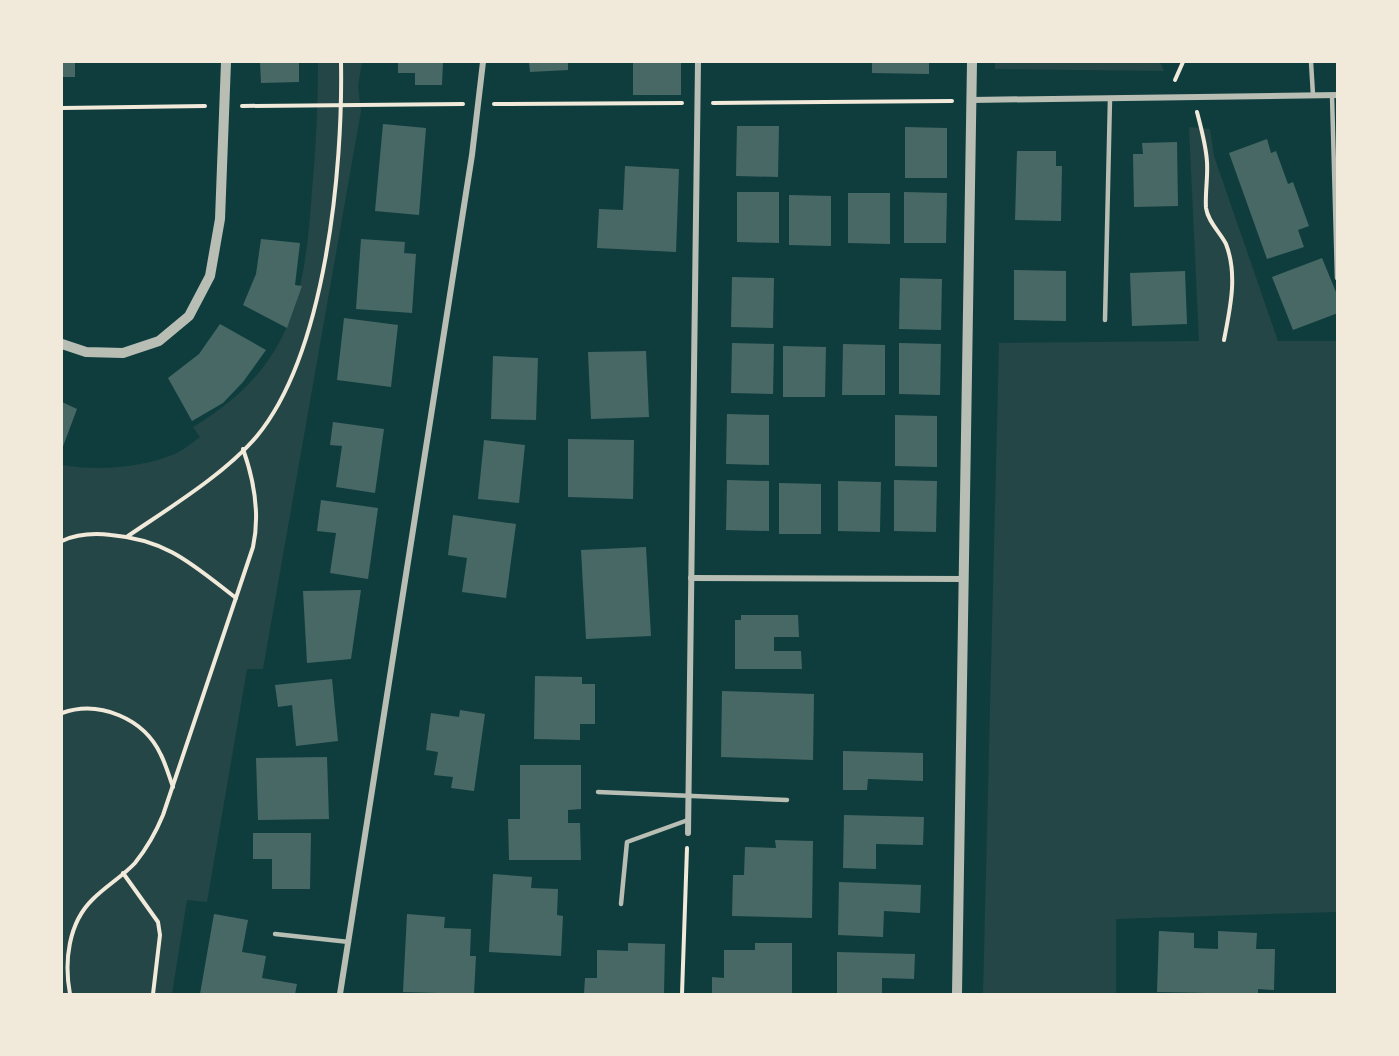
<svg xmlns="http://www.w3.org/2000/svg" width="1399" height="1056" font-family="Overpass,sans-serif">
<rect width="100%" height="100%" fill="#0f3d3e"/>
<g fill="#244646">
<path d="M318,62h44l-4,24 3,25 -98,558h-16l-40,233 -20,-2 -15,94h-110v-529c36,6 81,3 115,-12 8,-4 16,-11 23,-16l-7,-10c99,-59 112,-130 119,-237 4,-43 6,-85 6,-128z"/>
<path d="M995,62h165l4,9 -169,-2z"/>
<path d="M1189,127l21,2 4,27 64,185h59v571l-221,7v75h-133l16,-651 200,-2z"/>
</g>
<g fill="#486865">
<rect x="62" y="62" width="13" height="15"/>
<path d="M260,62h39v20l-38,1z"/>
<path d="M398,62h45l-1,23h-27v-12h-17z"/>
<path d="M529,62h39v8l-38,2z"/>
<rect x="633" y="62" width="48" height="33"/>
<path d="M872,62h57v12l-57,-1z"/>
<path d="M383,124l43,4 -7,87 -44,-4z"/>
<path d="M737,126h42l-1,51 -42,-1z"/>
<path d="M905,127l42,1v50h-42z"/>
<path d="M1267,139l4,14 5,-2 12,33 5,-2 16,44 -11,4 6,17 -37,12 -38,-106z"/>
<path d="M1177,142l1,64 -44,1 -1,-53h10l-1,-11z"/>
<path d="M1017,151h39v15h6l-1,55 -46,-1z"/>
<path d="M625,166l54,3 -3,83 -79,-4 2,-39 24,1z"/>
<path d="M737,192h42v51l-42,-1z"/>
<path d="M904,192l43,1 -1,50h-42z"/>
<path d="M848,193h42v51l-42,-1z"/>
<path d="M789,195l42,1v50l-42,-1z"/>
<path d="M261,239l39,4 -5,42 7,1 -15,42 -44,-23 13,-31z"/>
<path d="M361,239l44,3 -1,11 12,1 -4,59 -56,-4z"/>
<path d="M1322,258l16,39v16l-45,17 -21,-53z"/>
<path d="M1014,270l52,1v50l-52,-1z"/>
<path d="M1185,271l2,53 -55,2 -2,-53z"/>
<path d="M732,277l42,1 -1,50 -42,-1z"/>
<path d="M900,278l42,1 -1,51 -42,-1z"/>
<path d="M344,318l54,7 -7,62 -54,-7z"/>
<path d="M220,324l46,26 -23,32 -20,21 -31,18 -24,-43 31,-24z"/>
<path d="M732,343l42,1 -1,50 -42,-1z"/>
<path d="M899,343l42,1 -1,51 -41,-1z"/>
<path d="M843,344l42,1v50h-43z"/>
<path d="M783,346l43,1 -1,50h-42z"/>
<path d="M646,351l3,66 -58,2 -3,-67z"/>
<path d="M493,356l45,2 -2,62 -45,-1z"/>
<path d="M62,402l15,7 -15,40z"/>
<path d="M727,414l42,1v50l-43,-1z"/>
<path d="M895,415l42,1v51l-42,-1z"/>
<path d="M333,422l51,7 -9,64 -39,-6 6,-41 -12,-1z"/>
<path d="M568,439l66,1 -1,59 -65,-2z"/>
<path d="M484,440l41,5 -6,58 -41,-4z"/>
<path d="M727,480l42,1v50l-43,-1z"/>
<path d="M894,480l43,1 -1,51 -42,-1z"/>
<path d="M838,481l43,1 -1,50 -42,-1z"/>
<path d="M779,483l42,1v50h-42z"/>
<path d="M321,500l57,8 -10,71 -38,-6 6,-40 -19,-2z"/>
<path d="M453,515l63,9 -10,74 -44,-6 5,-34 -19,-3z"/>
<path d="M646,547l5,89 -65,3 -5,-89z"/>
<path d="M361,590l-10,69 -44,4 -4,-72z"/>
<path d="M741,615h57l1,22h-25v14h27l1,18h-67v-49h6z"/>
<path d="M535,676l47,1v7h13v40h-15v16l-46,-1z"/>
<path d="M332,679l6,62 -42,5 -4,-41 -14,2 -3,-22z"/>
<path d="M722,691l92,3 -1,66 -92,-3z"/>
<path d="M460,710l25,4 -11,77 -23,-3 2,-11 -19,-2 4,-23 -12,-2 5,-37 28,4z"/>
<path d="M843,751l80,2v28l-55,-2 -1,11h-24z"/>
<path d="M327,757l2,62 -71,1 -2,-62z"/>
<path d="M520,765h61v44l-13,1v13h12l1,37h-72l-1,-41h12z"/>
<path d="M844,815l80,2 -1,28 -47,-1v25l-33,-1z"/>
<path d="M253,833h58l-1,56h-38v-30h-19z"/>
<path d="M775,840l38,1 -1,77 -80,-2 1,-41h11l1,-28 31,1z"/>
<path d="M493,874l39,3 -1,11 27,1 -1,26 6,1 -2,40 -72,-4z"/>
<path d="M839,882l82,3 -1,28 -36,-2 -1,26 -45,-2z"/>
<path d="M214,914l34,6 -6,32 24,4 -4,22 35,6 -2,10h-95z"/>
<path d="M407,914l38,3 -1,11 27,1 -1,27h6l-2,38 -71,-2z"/>
<path d="M1159,931l35,2v15l24,1v-18l39,2 -1,16h19l-1,41 -16,-1v5l-101,-2z"/>
<path d="M628,943l37,1 -1,50h-80l1,-16h12v-28l31,1z"/>
<path d="M755,943h37v51h-80v-17l12,1v-28h31z"/>
<path d="M837,952l78,2 -1,25 -32,-1v16h-45z"/>
</g>
<g fill="none" stroke-linecap="round" stroke-linejoin="round">
<g stroke="#f1e9da" stroke-width="4">
<path d="M1175,80l8,-18"/>
<path d="M713,103l239,-2"/>
<path d="M494,104l188,-1"/>
<path d="M242,106l221,-2"/>
<path d="M62,108l143,-2"/>
<path d="M1197,112c4,16 9,33 10,50 1,15 -2,31 -1,46 2,14 14,24 20,36 12,31 4,65 -2,96"/>
<path d="M128,536c41,-28 97,-62 129,-100 69,-84 86,-268 84,-374"/>
<path d="M62,541c15,-7 32,-8 49,-6 57,5 82,30 125,63"/>
<path d="M62,713c37,-13 82,5 99,42 5,10 8,21 12,32"/>
<path d="M123,873l35,49 2,13 -7,59"/>
<path d="M70,994c-6,-32 -2,-71 23,-95 13,-13 30,-23 42,-36 12,-15 21,-31 28,-48l90,-268c7,-32 1,-67 -10,-98"/>
<path d="M682,994l5,-146"/>
</g>
<g stroke="#b8beb3" stroke-width="4.5">
<path d="M1311,62l2,33"/>
<path d="M1332,95l5,183"/>
<path d="M1105,320l5,-222"/>
<path d="M598,792l189,8"/>
<path d="M621,904l6,-62 61,-22"/>
<path d="M275,934l74,8"/>
</g>
<g stroke="#b8beb3" stroke-width="6">
<path d="M972,100l366,-5"/>
<path d="M691,578l273,1"/>
<path d="M688,833l10,-771"/>
<path d="M340,994l132,-839 11,-93"/>
</g>
<g stroke="#b8beb3" stroke-width="10">
<path d="M62,344l24,8 37,1 36,-12 30,-25 21,-40 10,-57 6,-157"/>
<path d="M957,994l15,-932"/>
</g>
</g>
<rect width="1399" height="1056" fill="none" stroke="#f1e9da" stroke-width="126"/>
</svg>
